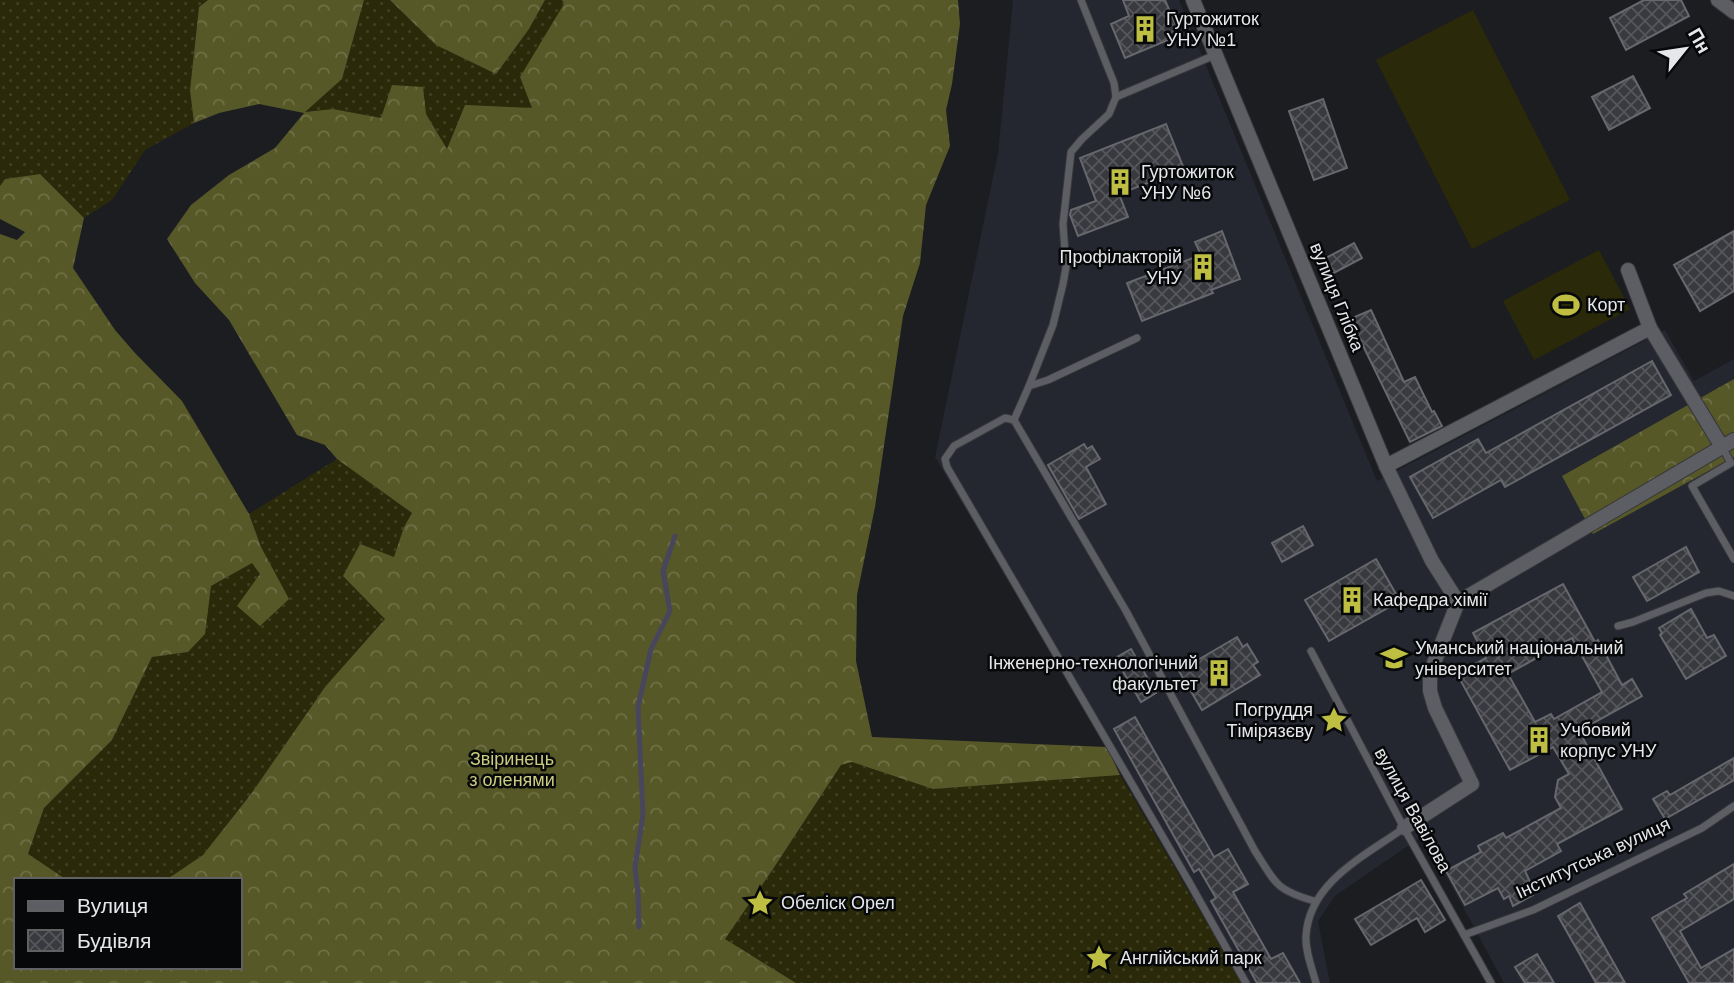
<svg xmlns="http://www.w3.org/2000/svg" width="1734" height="983" font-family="Helvetica,sans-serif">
<defs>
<pattern id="grass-dots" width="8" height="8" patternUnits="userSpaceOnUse" patternTransform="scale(1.75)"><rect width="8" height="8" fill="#2a2a0a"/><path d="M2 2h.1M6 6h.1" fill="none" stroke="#3f3f22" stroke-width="1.8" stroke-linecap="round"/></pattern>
<pattern id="forest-crowns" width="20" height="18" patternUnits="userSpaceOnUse" patternTransform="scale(1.75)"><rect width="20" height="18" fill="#575827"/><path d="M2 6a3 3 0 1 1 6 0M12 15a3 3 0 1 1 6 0" fill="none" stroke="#6f7046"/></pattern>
<pattern id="building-cross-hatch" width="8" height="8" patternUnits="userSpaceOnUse" patternTransform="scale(1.75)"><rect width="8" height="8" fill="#393a3f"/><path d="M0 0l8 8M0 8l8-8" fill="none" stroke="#56565b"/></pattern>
</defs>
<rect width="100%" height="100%" fill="#1c1d21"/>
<path fill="#242630" d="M1013,0h166l198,481 288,-151 29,51 40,-22v624h-230l-80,-148 -89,61 -17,25 12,62h-85l-310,-526 63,-304z"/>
<g fill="url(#grass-dots)">
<path d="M0,0h208l-9,7 -9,83 4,33 -49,27 -33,50 -28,18 -44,-44 -35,5 -5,7z"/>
<path d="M364,0h26l46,45 60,29 33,-45 16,-29h17l2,4 -31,104 -86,42 -21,-36 -45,4 -48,-9 -29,3 38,-33z"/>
<path d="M337,459l75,54 -8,14 -10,30 -9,62 -60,68 -74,107 -48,61 -37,25h-99l-39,-25 16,-47 68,-68 40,-83 36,-5 16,-18 7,-48 42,-24 7,12v52l1,-79 -12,-33z"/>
<path d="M852,762l81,27 187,-14 122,208h-446l-72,-44 49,-70 68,-104z"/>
</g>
<g fill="url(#forest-crowns)">
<path d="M208,0h156l-22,79 -37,33 28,-3 48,9 11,-33 31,2 3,27 21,35 18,-44 67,3 -12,-31 44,-73 -2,-4h396l2,24 -8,60 -6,26 4,36 -24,59 -6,58 -17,53 -28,191 -18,88 -1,66 16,76 235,10 13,28 -187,14 -81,-27 -11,3 -68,104 -48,70 71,44h-796v-749l17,6 8,-8 -25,-13v-33l5,-7 35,-5 44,44 -11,50 42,62 20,23 47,48 67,113 12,33 28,52 -29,27 -23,-20 23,-32 -8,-11 -41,23 -6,48 -17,18 -36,5 -40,83 -68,68 -16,46 39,26h-51v87h224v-87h-74l37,-25 48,-61 74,-107 60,-68 -42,-43 17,-32 34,13 10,-30 8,-14 -75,-54 -12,-14 -28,-10 -68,-115 -34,-37 -28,-44 24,-34 38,-30 46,-27 29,-35 -45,-9 -40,9 -25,10 -4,-33 9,-83z"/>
<path d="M390,0h155l-16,29 -33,45 -60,-29z"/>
<path d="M1734,379v78l-141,77 -31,-58z"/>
</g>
<g fill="#2a2a0a">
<path d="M1473,10l97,190 -98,49 -96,-189z"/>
<path d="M1599,250l31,59 -96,51 -31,-59z"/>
</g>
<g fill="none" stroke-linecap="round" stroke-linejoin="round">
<path stroke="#47465d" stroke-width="5" d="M639,927l-1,-34 -3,-26 8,-52 -5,-108 13,-58 19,-38 -7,-40 12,-35"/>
</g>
<g fill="url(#building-cross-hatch)" stroke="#66686d" stroke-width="2" fill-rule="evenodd">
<path d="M1123,0h42l15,35 -55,23 -14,-34 18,-8z"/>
<path d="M1644,0h37l8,16 -63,34 -16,-32z"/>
<path d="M1633,76l17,32 -41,22 -17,-33z"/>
<path d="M1323,99l24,69 -33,12 -25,-69z"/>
<path d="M1166,124l18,45 -65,25 9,23 -50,19 -8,-21 1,-5 25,-9 -16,-43z"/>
<path d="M1222,231l18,48 -29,11 2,3 -71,28 -15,-38 74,-28 -6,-13z"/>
<path d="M1734,231v60l-34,20 -26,-46z"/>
<path d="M1354,243l8,15 -30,16 -8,-15z"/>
<path d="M1371,310l33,72 11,-5 17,35 2,-1 8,15 -32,16 -60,-123z"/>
<path d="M1652,361l19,34 -166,92 -4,-7 -68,38 -23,-41 68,-38 8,14z"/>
<path d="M1084,444l3,5 5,-3 8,13 -14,8 20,37 -27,15 -31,-54z"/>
<path d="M1303,526l10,19 -31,17 -10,-19z"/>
<path d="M1686,547l13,25 -52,29 -14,-24z"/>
<path d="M1376,559l24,42 -71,40 -24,-41z"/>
<path d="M1563,584l32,58 3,-2 24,45 10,-6 10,17 -63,35 43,78 -65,35 4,7 -36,20 6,13 -3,2 5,9 -20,11 -4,-10 -5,3 -6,-11 -33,17 -19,-34 35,-19 -3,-6 25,-13 3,5 55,-30 -6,-11 3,-17 11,-6 -16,-27 -43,23 -53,-96 29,-16 -13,-25zM1572,638l30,54 -48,27 -3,-5 -16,8 -27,-48z"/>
<path d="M1691,609l16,29 7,-3 12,21 -40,23 -26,-44 2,-2 -3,-5z"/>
<path d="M1237,637l6,10 4,-3 11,18 -5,3 7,10 -58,35 -23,-39z"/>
<path d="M1131,649l25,44 -15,9 -26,-44z"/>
<path d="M1135,717l79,140 14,-8 20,35 -15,8 38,67 12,-6 17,30h-43l-46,-82 5,-3 -17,-29 -5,3 -80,-143z"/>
<path d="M1734,758v22l-69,39 -12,-20 14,-8 3,4z"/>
<path d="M1734,864v35l-54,32 21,37 33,-19v34h-45l-37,-65 35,-20 -3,-4z"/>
<path d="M1421,880l24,40 -20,12 -8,-14 -46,27 -16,-26z"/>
<path d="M1580,903l45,80h-29l-38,-67z"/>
<path d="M1537,954l17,29h-29l-10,-16z"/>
</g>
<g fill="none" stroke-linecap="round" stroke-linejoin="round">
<defs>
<g id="lane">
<path d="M1116,97l99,-42"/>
<path d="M1137,338l-89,42 -19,6 -15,34 112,191 129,240c21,33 21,39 59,50"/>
<path d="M1029,386l24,-61 10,-41 3,-17 -3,-43 8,-72 11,-13 27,-25 7,-17 -2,-14 -33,-83"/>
<path d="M1014,420l-9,-2 -51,28 -9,13 2,8 241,413 58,103"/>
<path d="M1722,447l9,16 -39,23 42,73"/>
<path d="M1618,626l15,-4 73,-29 13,-2 15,5"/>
<path d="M1311,651l93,177 87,155"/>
<path d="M1464,935l69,-25 169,-82 32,-22"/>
<path d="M1316,983c-4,-15 -11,-32 -10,-47 3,-54 59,-80 98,-108"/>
</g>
<g id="street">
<path d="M1193,0l193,466 46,95 26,41"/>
<path d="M1718,0l16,12"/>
<path d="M1628,270l22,58"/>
<path d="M1386,466l264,-138 72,119"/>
<path d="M1404,828l68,-44 -37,-76 -5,-17v-18l28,-71 276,-162"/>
</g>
</defs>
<use href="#lane" stroke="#38383c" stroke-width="9"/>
<use href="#street" stroke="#38383c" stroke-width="16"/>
<use href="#lane" stroke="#5d5e63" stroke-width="7"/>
<use href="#street" stroke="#5d5e63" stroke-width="14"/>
</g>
<defs>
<symbol id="building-bare" viewBox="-9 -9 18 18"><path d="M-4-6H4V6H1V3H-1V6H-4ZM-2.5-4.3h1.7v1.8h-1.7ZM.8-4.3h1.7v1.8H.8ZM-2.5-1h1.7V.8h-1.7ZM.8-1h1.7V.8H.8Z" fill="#bebf42" stroke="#070809" stroke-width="2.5" paint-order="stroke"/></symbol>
<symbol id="stadium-bare" viewBox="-9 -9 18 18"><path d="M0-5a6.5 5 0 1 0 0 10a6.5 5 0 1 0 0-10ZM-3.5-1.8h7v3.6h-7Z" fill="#bebf42" stroke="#070809" stroke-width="2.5" paint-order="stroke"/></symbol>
<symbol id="university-bare" viewBox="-9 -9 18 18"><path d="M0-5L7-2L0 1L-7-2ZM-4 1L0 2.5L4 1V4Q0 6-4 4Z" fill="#bebf42" stroke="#070809" stroke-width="2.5" paint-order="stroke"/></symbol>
<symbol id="sight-bare" viewBox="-9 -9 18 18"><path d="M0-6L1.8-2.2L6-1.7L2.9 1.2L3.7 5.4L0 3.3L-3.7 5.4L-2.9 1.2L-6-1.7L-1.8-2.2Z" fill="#bebf42" stroke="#070809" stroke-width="2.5" paint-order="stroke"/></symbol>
</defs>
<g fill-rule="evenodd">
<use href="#building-bare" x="1126" y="10" width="38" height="38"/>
<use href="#building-bare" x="1101" y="163" width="38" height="38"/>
<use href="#building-bare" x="1184" y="248" width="38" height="38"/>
<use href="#stadium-bare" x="1547" y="286" width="38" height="38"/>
<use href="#building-bare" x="1333" y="581" width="38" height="38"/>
<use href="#university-bare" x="1375" y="639" width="38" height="38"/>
<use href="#building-bare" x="1200" y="654" width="38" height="38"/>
<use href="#sight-bare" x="1315" y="701" width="38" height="38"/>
<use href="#building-bare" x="1520" y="721" width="38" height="38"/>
<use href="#sight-bare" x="741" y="884" width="38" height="38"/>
<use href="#sight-bare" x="1080" y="939" width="38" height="38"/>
</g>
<g text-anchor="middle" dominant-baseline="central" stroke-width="5" stroke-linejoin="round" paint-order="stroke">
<g font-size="18" fill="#e6e7ea" stroke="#070809" text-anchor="start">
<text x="1166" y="19">Гуртожиток<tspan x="1166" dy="21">УНУ №1</tspan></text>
<text x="1141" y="172">Гуртожиток<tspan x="1141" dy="21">УНУ №6</tspan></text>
<text x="1182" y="257" text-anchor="end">Профілакторій<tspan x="1182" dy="21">УНУ</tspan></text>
<text x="1587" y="305">Корт</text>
<text x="1373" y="600">Кафедра хімії</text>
<text x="1415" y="648">Уманський національний<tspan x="1415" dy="21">університет</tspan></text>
<text x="1198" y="663" text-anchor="end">Інженерно-технологічний<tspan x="1198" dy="21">факультет</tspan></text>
<text x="1313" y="710" text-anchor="end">Погруддя<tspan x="1313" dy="21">Тімірязєву</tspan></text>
<text x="1560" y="730">Учбовий<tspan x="1560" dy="21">корпус УНУ</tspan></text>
<text x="781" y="903">Обеліск Орел</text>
<text x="1120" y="958">Англійський парк</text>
</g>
<g font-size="18" fill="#e6e7ea" stroke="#070809">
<text transform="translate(1337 297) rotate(68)">вулиця Глібка</text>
<text transform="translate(1413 810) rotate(61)">вулиця Вавілова</text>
<text transform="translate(1593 858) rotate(-25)">Інститутська вулиця</text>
</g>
<g font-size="18" fill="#cbcc7f" stroke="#070809">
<text x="512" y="759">Звіринець<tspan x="512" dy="21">з оленями</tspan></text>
</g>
</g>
<rect x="14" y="878" width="228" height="91" fill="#070809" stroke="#606163" stroke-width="2"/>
<rect x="28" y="901" width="35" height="10" fill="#5d5e63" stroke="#606163" stroke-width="2"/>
<text x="77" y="913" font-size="21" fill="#e6e7ea">Вулиця</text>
<rect x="28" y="930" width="35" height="21" fill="url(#building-cross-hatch)" stroke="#606163" stroke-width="2"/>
<text x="77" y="948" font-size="21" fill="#e6e7ea">Будівля</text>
<g transform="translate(1685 49) rotate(60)" stroke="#070809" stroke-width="5" paint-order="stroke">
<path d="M0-5L12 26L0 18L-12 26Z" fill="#e6e7ea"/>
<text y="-10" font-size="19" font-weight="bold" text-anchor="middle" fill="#e6e7ea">Пн</text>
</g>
</svg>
